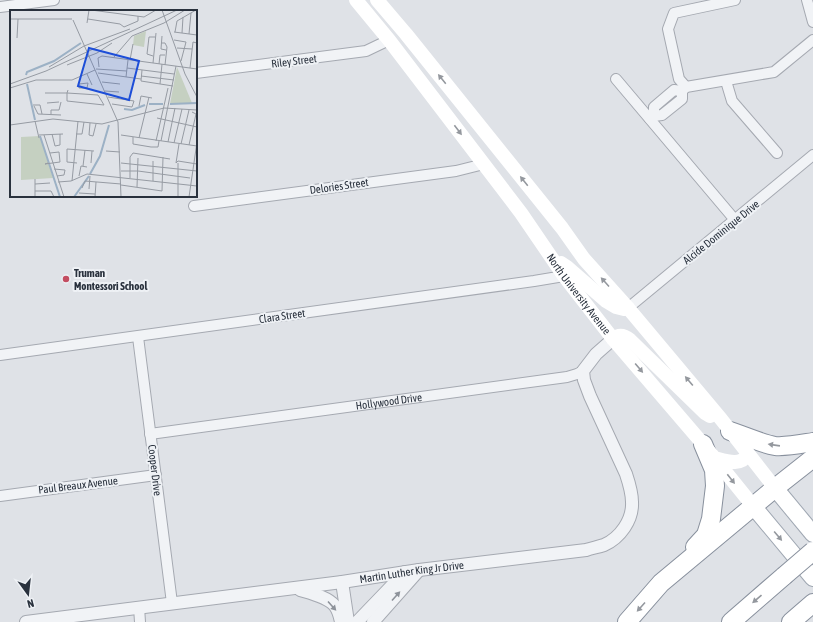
<svg xmlns="http://www.w3.org/2000/svg" width="813" height="622" font-family="'Asap Condensed',sans-serif">
<rect width="100%" height="100%" fill="#dfe2e7"/>
<g fill="none" stroke-linecap="round" stroke-linejoin="round">
<defs>
<g id="minor">
<path d="M807,0l6,22"/>
<path d="M0,7l54,-7"/>
<path d="M196,73l170,-22 23,-11"/>
<path d="M616,79l119,141"/>
<path d="M726,81l6,20 45,52"/>
<path d="M686,87l-7,-8 -11,-50 6,-16 61,-13"/>
<path d="M682,91l4,-4 88,-15 39,-32"/>
<path d="M650,119l4,-3 8,-1 20,-16v-8l-8,-1 -20,17v9"/>
<path d="M194,206l262,-35 28,-7"/>
<path d="M628,308l185,-153"/>
<path d="M138,337l34,266"/>
<path d="M0,355l534,-74 30,-5"/>
<path id="s1" d="M150,434l417,-57 10,-3 6,-3"/>
<path d="M0,496l156,-21"/>
<path d="M139,607l1,15"/>
</g>
<g id="tertiary">
<path d="M342,582l6,40"/>
<path d="M300,590c10,3 28,7 35,16 3,4 5,11 6,16"/>
<path id="s2" d="M26,622l316,-40 77,-12 167,-20c6,-2 12,-3 18,-5 16,-7 29,-25 28,-43 0,-10 -3,-19 -6,-28l-36,-78 -6,-16 -1,-9 13,-17 17,-15"/>
<path d="M357,622l48,-50"/>
<path d="M373,622l46,-52"/>
</g>
<g id="primary">
<path d="M775,488l38,46"/>
<path d="M753,506l60,72"/>
</g>
<g id="motorway">
<path d="M730,431c15,5 30,12 45,15 12,1 26,-2 38,-4"/>
<path d="M695,547l11,-12 5,-16 4,-33 -1,-16 -11,-26"/>
<path d="M627,622l34,-39 114,-95 38,-30"/>
<path d="M731,622l53,-46"/>
<path d="M791,622l22,-19"/>
</g>
</defs>
<use href="#minor" stroke="#a5a9b1" stroke-width="12"/>
<use href="#tertiary" stroke="#a5a9b1" stroke-width="14"/>
<use href="#primary" stroke="#9fa7b2" stroke-width="18"/>
<use href="#motorway" stroke="#88909d" stroke-width="20"/>
<use href="#minor" stroke="#f1f3f6" stroke-width="10"/>
<use href="#tertiary" stroke="#f1f3f6" stroke-width="12"/>
<g stroke="#fff" stroke-width="14">
<path id="s3" d="M356,0l33,40 132,173 43,63 49,63 90,105 50,62"/>
<path d="M377,0l29,34 156,194 22,31 44,49 93,111 54,69"/>
<path d="M561,263l6,4 39,34 10,6 8,2 4,-1"/>
<path d="M613,339c6,-5 11,-4 17,1l75,73 5,3"/>
<path d="M714,458c12,3 27,9 34,-4"/>
</g>
<use href="#primary" stroke="#fff" stroke-width="16"/>
<use href="#motorway" stroke="#fff" stroke-width="18"/>
<defs>
<path id="motorway-bridge" d="M784,576l29,-25"/>
</defs>
<use href="#motorway-bridge" stroke="#88909d" stroke-width="20" stroke-linecap="butt"/>
<use href="#motorway-bridge" stroke="#fff" stroke-width="18"/>
</g>
<defs><path id="oneway-solid" d="M-6-.8H1V-3.2L6.5 0L1 3.2V.8H-6Z"/></defs>
<g fill="#94989e">
<use href="#oneway-solid" transform="translate(442 79) rotate(-129)"/>
<use href="#oneway-solid" transform="translate(458 130) rotate(53)"/>
<use href="#oneway-solid" transform="translate(524 181) rotate(-129)"/>
<use href="#oneway-solid" transform="translate(605 282) rotate(-132)"/>
<use href="#oneway-solid" transform="translate(639 368) rotate(50)"/>
<use href="#oneway-solid" transform="translate(689 381) rotate(-130)"/>
<use href="#oneway-solid" transform="translate(774 445) rotate(-172)"/>
<use href="#oneway-solid" transform="translate(731 479) rotate(52)"/>
<use href="#oneway-solid" transform="translate(778 536) rotate(50)"/>
<use href="#oneway-solid" transform="translate(757 599) rotate(139)"/>
<use href="#oneway-solid" transform="translate(641 607) rotate(132)"/>
</g>
<g fill="#8d929a">
<use href="#oneway-solid" transform="translate(396 596) rotate(-48)"/>
<use href="#oneway-solid" transform="translate(332 606) rotate(48)"/>
</g>
<circle fill="#c34d61" stroke="#eef1f5" stroke-width="1.5" cx="66" cy="279" r="4"/>
<g text-anchor="middle" dominant-baseline="central" stroke-width="4" stroke-linejoin="round" paint-order="stroke">
<g font-size="11" fill="#29313d" stroke="#eef1f5">
<text transform="translate(294 61) rotate(-7)">Riley Street</text>
<text transform="translate(339 186) rotate(-8)">Delories Street</text>
<text transform="translate(721 232) rotate(-39)">Alcide Dominique Drive</text>
<text stroke="none"><textPath href="#s3" startOffset="369">North University Avenue</textPath></text>
<text transform="translate(282 316) rotate(-8)">Clara Street</text>
<text stroke="none"><textPath href="#s1" startOffset="241">Hollywood Drive</textPath></text>
<text transform="translate(155 470) rotate(83)">Cooper Drive</text>
<text transform="translate(78 485) rotate(-7)">Paul Breaux Avenue</text>
<text stroke="none"><textPath href="#s2" startOffset="389">Martin Luther King Jr Drive</textPath></text>
</g>
<g font-size="11" font-weight="bold" fill="#29313d" stroke="#eef1f5" text-anchor="start">
<text x="74" y="273">Truman<tspan x="74" dy="13">Montessori School</tspan></text>
</g>
</g>
<g transform="translate(10 10)">
<rect width="187" height="187" fill="#dfe2e7"/>
<path d="M136,21l-2,16 -11,-2 1,-9zM167,57l15,36 -22,1zM30,126l13,42 -32,2v-43z" fill="#c5d0c1"/>
<path fill="none" stroke="#9cb1c5" stroke-width="2" d="M16,65l1,-3 27,-11 27,-18M17,74l8,36M139,94h14M160,94l27,-1M114,99l8,1 13,-5M30,126l20,61M80,164l10,-18 9,-31M64,187l15,-21"/>
<path fill="none" stroke="#969ba3" stroke-width="1" d="M81,0l53,7 12,-7M152,0l23,64 12,23M0,9h62M78,9l32,5 4,3 14,-6v-5M63,10l45,102 3,75M77,13l2,-13M164,22l23,3M165,22l2,-11 19,-11M172,23l1,-16M179,24l2,-21M152,26l-1,13 5,1M7,28l1,-19M164,30l12,2 -5,19M151,33h4l2,4 -2,18M167,38l15,1M143,46l-6,-2 2,-17h6M104,47l18,-21 32,-13 21,-13M120,50l3,-16M143,53l3,-30M149,54l1,-9h5M57,55l30,-12 15,-10M39,57l35,-21 46,-17M89,57l-1,-9 4,-2 95,13M117,58l47,6M180,58l3,-26 4,1M86,59l31,2M132,60l-1,11 32,5M88,63l43,6M77,64l5,11M131,66l33,4M116,67l2,-17M92,72l18,2M78,73l-1,5h-8v-4l9,-1M0,74l36,-13 131,-61M150,74l2,-20M0,78l26,-8h36l23,-10M95,81l14,1M35,83h22l16,1 15,1 6,10 -37,-4v-8l1,-3M98,87l26,4 -2,6 -20,-3M37,93l12,-1M23,95h7l2,9M24,96l4,8 23,1M129,96l2,-10 11,2M41,104v-4h8l2,-8M147,108l40,9M25,111l4,17M80,113l-1,12 4,1 3,-12M0,115l43,-6 49,5 62,-16 33,2M42,124l3,12 5,-1v-11M66,124h6l2,-12M29,125l24,-1M34,125l20,62M111,125l76,11M123,127v7l18,3h7l1,-6M129,128l10,-41M146,131l12,-53M151,131l15,-75M158,132l7,-34M164,133l8,-34M171,134l8,-34M179,135l7,-31 -4,-2M96,141l14,1M143,151v20M168,151l-2,2 3,-19M168,151l19,3M38,153l-3,1 15,-2 -1,-10 -9,1M67,153l-10,-1v-13l27,2M81,153l1,-12M111,153l76,8M73,156l2,-16M44,159l11,1 -1,5 -7,1M111,161h17l52,7M69,166l2,-10 6,1M120,168v-21l3,-4 37,6M25,169v18M62,171l6,-60M48,172l13,-1 16,-7 110,12M25,174l15,-1M111,175l41,6 1,-34M127,177l1,-29M72,178l3,-7 36,3M79,179l1,-13M25,181h16l3,6M69,183l16,1M85,187l1,-15M153,187h19M168,187v-34M179,187l8,-55"/>
<path fill="#1d4ed8" fill-opacity="0.15" stroke="#1d4ed8" stroke-width="2" d="M79,38l50,13 -10,39 -51,-14z"/>
<rect width="187" height="187" fill="none" stroke="#29313d" stroke-width="2"/>
</g>
<g transform="translate(28 594) rotate(165)" stroke="#eef1f5" stroke-width="3" paint-order="stroke">
<path d="M0-3L7 15L0 10L-7 15Z" fill="#29313d"/>
<text y="-6" font-size="11" font-weight="bold" text-anchor="middle" fill="#29313d">N</text>
</g>
</svg>
